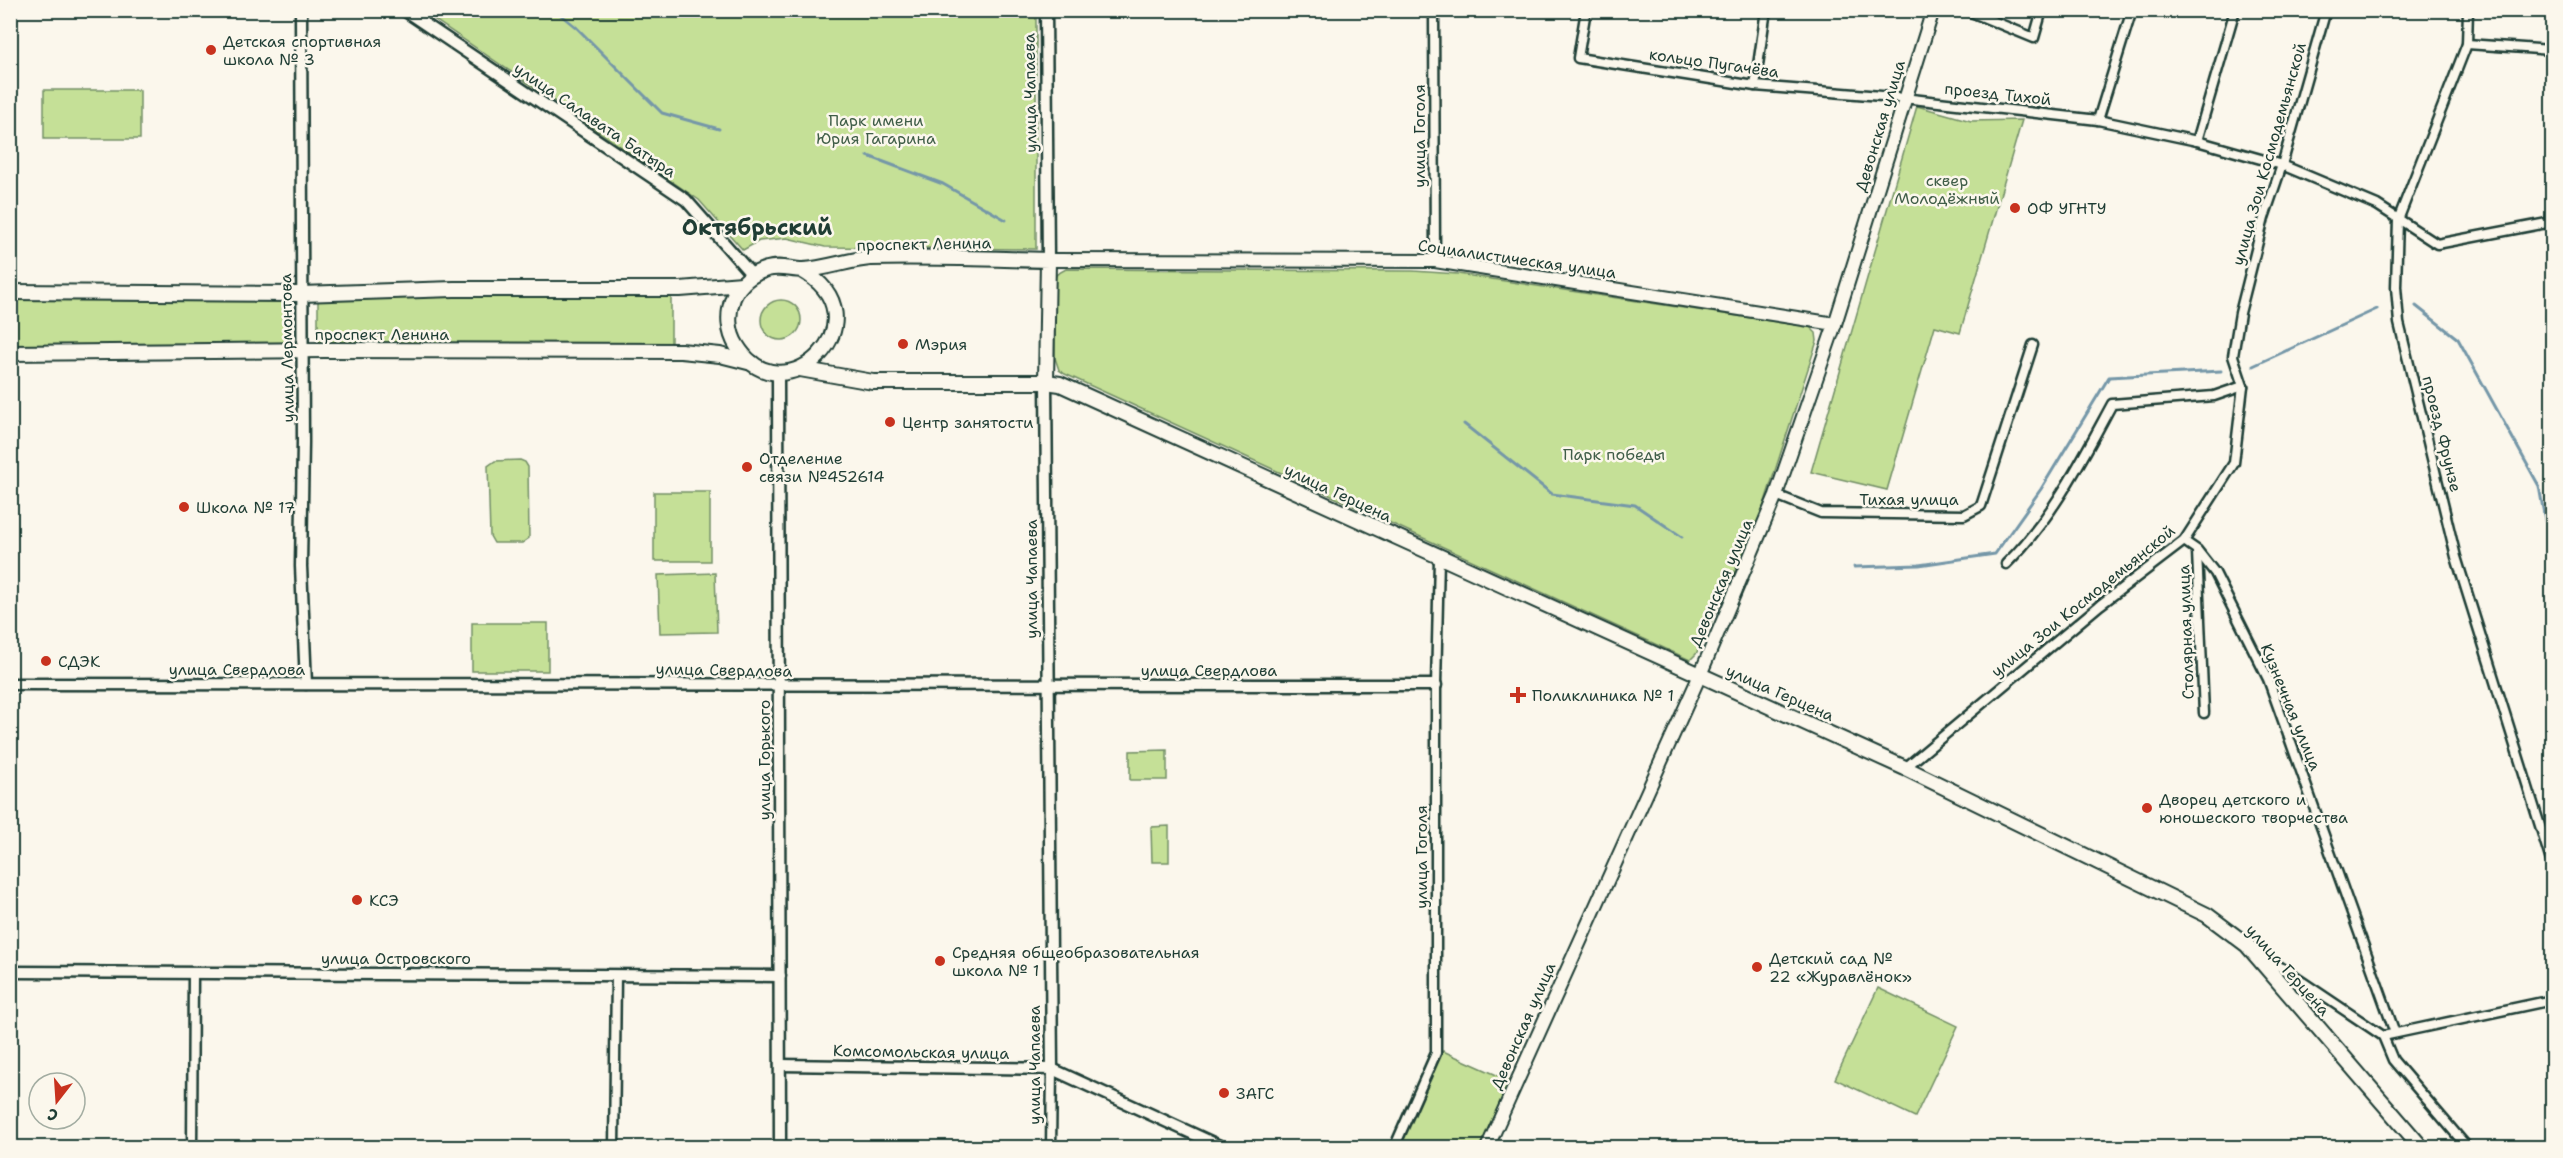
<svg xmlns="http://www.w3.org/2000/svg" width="2563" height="1158" font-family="'Shantell Sans',sans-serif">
<rect width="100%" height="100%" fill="#fbf7ec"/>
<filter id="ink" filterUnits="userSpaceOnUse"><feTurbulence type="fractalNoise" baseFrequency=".0167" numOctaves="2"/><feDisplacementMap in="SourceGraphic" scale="12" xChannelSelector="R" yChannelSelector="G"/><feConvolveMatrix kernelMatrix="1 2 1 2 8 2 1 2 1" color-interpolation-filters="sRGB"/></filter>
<g filter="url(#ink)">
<g fill="#c5e097" stroke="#728e66" stroke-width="1.5">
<path d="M422,11h614v238l-211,-2 -38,-9 -28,3 -16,9 -44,-50z"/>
<rect x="44" y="90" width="96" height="49"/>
<path d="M1917,106l54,15 51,-1 -62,213 -25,-7 -48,164 -76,-18z"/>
<path d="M1066,269l347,2 45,3 352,53 6,6 1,8 -58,179 -63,134 -6,6 -625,-286 -6,-4 -4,-12v-80l2,-4z"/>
<path d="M318,290l353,1v54l-353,-1z"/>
<path d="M290,292v53l-279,1 -1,-52z"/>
<circle cx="781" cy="320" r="20"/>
<path d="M520,460l5,2 3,5 1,71 -7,5h-28l-4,-7 -2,-70 7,-5z"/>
<rect x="654" y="492" width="56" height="69"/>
<path d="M715,573l2,59 -57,1 -2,-58z"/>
<rect x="472" y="623" width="76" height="48"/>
<path d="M1167,750v30h-37v-29z"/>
<path d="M1169,826v36h-17l-1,-35z"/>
<path d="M1878,988l80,38 -43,91 -80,-38z"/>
<path d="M1443,1051l67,30 -30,66h-81z"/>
</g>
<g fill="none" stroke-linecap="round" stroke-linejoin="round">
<g stroke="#7497a8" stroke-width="3">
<path d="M555,10l22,18 85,85 57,16"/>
<path d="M868,156l75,28 63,36"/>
<path d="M2416,306l42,33 81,147 9,51 4,1"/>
<path d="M2253,366l124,-57"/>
<path d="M1464,424l88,70 83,11 47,32"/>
<path d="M1854,567l65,-2 76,-11 46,-65 68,-112 112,-6"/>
</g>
<defs>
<g id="minor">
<path d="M1434,10l1,251"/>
<path d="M1586,10l-8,48 177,28 139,11 204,23 99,21 85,24 95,40 60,39 115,-22"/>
<path d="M1966,10l68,28 8,-28"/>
<path d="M2468,10l-1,34 -69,176 -2,67 3,36 57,234 96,307"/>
<path d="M2467,44l85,6"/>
<path d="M1755,86l11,-76"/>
<path d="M2098,120l34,-110"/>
<path d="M2197,141l38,-131"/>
<path d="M1776,495l45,18 143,2 17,-9 52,-161"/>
<path d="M2184,541l13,9 18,23 53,106 127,354"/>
<path d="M2197,551l7,162"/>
<path d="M2006,564c46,-45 75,-103 106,-160l102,-8 29,-10"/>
<path d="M1905,768l195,-163 84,-64 50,-78 9,-77 -10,-30 7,-43 24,-95 18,-53 44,-155"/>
<path d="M2261,954l122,82 169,-36"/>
<path d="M2383,1036l10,24 75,88"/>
<path d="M192,1148l1,-176"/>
<path d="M614,1148l2,-173"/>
<path d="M1051,1148l1,-79"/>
<path d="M1394,1148l42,-95v-368l3,-127"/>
</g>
<g id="tertiary">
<path d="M301,10l2,432 -2,124 5,118"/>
<path d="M404,10l282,190 66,75"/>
<path d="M1046,10l2,250"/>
<path d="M778,372l2,776"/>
<path d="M1046,382l6,687"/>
<path d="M10,684l1426,1"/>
<path d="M10,972l770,4"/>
<path d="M780,1065l272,4 172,79"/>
</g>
<g id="secondary">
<path d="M1048,260l387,1 400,63"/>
<path d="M1487,1148l213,-473 76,-180 59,-171 98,-314"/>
</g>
<g id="primary">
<path d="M801,270c88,49 -18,151 -64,76 -9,-14 -10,-32 -4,-48 6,-14 19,-25 34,-29 13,-4 23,1 36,1 22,-1 45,-10 67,-12 59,-2 119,1 178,2l-2,122"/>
<path d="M10,292l291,2 153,-5h226l62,-5"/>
<path d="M10,353l316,-3 355,1 39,4 32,8"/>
<path d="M800,369l73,13h173l14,2 845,384 302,147 40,30 175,203"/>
</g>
</defs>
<use href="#minor" stroke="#1f3d34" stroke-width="13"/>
<use href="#tertiary" stroke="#1f3d34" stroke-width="15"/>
<use href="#secondary" stroke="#1f3d34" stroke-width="16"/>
<use href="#primary" stroke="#1f3d34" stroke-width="18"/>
<use href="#minor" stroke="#fbf7ec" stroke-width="8"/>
<use href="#tertiary" stroke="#fbf7ec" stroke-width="10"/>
<use href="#secondary" stroke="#fbf7ec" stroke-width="12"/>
<use href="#primary" stroke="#fbf7ec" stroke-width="14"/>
</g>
</g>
<g fill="#c8321e" stroke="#fbf7ec" stroke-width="2">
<circle cx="211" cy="50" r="6"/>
<circle cx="2015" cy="208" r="6"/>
<circle cx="903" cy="344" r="6"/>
<circle cx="890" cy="422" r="6"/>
<circle cx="747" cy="467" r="6"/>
<circle cx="184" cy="507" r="6"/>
<circle cx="46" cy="661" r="6"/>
<path d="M1515 686h6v6h6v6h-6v6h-6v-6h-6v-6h6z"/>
<circle cx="2147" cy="808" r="6"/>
<circle cx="357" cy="900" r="6"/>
<circle cx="940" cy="961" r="6"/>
<circle cx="1757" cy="967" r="6"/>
<circle cx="1224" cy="1093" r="6"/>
</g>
<g text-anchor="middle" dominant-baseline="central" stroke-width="5" stroke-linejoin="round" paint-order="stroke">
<g font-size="16" fill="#1f3d34" stroke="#fbf7ec" text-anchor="start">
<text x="223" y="41">Детская спортивная<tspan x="223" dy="18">школа № 3</tspan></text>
<text x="2027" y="208">ОФ УГНТУ</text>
<text x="915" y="344">Мэрия</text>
<text x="902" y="422">Центр занятости</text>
<text x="759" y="458">Отделение<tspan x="759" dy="18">связи №452614</tspan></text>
<text x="196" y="507">Школа № 17</text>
<text x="58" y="661">СДЭК</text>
<text x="1532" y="695">Поликлиника № 1</text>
<text x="2159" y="799">Дворец детского и<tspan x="2159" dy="18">юношеского творчества</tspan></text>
<text x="369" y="900">КСЭ</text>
<text x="952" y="952">Средняя общеобразовательная<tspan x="952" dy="18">школа № 1</tspan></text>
<text x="1769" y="958">Детский сад №<tspan x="1769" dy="18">22 «Журавлёнок»</tspan></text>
<text x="1236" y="1093">ЗАГС</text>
</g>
<g font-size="16" fill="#1f3d34" stroke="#fbf7ec">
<text transform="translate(1714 63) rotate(8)">кольцо Пугачёва</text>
<text transform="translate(1030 93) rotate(-91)">улица Чапаева</text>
<text transform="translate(1998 94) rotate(6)">проезд Тихой</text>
<text transform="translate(595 120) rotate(34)">улица Салавата Батыра</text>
<text transform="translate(1880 126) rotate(-73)">Девонская улица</text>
<text transform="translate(1419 136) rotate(-90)">улица Гоголя</text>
<text transform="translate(2269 154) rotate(-74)">улица Зои Космодемьянской</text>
<text transform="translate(924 244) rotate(-1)">проспект Ленина</text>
<text transform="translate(1517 259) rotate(8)">Социалистическая улица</text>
<text x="382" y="334">проспект Ленина</text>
<text transform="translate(287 348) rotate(-91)">улица Лермонтова</text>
<text transform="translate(2442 434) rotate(76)">проезд Фрунзе</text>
<text transform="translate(1338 493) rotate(25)">улица Герцена</text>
<text x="1909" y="499">Тихая улица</text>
<text transform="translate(1031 579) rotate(-90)">улица Чапаева</text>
<text transform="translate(1721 583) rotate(-67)">Девонская улица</text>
<text transform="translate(2083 601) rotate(-39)">улица Зои Космодемьянской</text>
<text transform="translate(2186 632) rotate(-92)">Столярная улица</text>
<text x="237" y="669">улица Свердлова</text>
<text transform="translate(724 670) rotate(1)">улица Свердлова</text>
<text x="1209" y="670">улица Свердлова</text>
<text transform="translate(1780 693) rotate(24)">улица Герцена</text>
<text transform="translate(2291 707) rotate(68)">Кузнечная улица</text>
<text transform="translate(764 760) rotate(-90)">улица Горького</text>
<text transform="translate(1421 857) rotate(-90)">улица Гоголя</text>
<text x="396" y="958">улица Островского</text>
<text transform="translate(2288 970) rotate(48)">улица Герцена</text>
<text transform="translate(1523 1026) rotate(-66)">Девонская улица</text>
<text transform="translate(921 1052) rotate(1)">Комсомольская улица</text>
<text transform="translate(1034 1065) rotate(-90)">улица Чапаева</text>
</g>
<g font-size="16" fill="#405e48" stroke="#fbf7ec">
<text x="876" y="120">Парк имени<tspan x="876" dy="18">Юрия Гагарина</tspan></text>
<text x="1947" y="180">сквер<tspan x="1947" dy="18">Молодёжный</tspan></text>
<text x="1614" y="454">Парк победы</text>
</g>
<g font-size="22" font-weight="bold" fill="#1f3d34" stroke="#fbf7ec">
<text x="757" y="227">Октябрьский</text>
</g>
</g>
<rect width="2563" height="1158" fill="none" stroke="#fbf7ec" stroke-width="36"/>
<rect x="18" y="18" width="2527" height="1122" fill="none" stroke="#1f3d34" stroke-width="2" filter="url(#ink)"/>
<g transform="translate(57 1101) rotate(197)"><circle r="28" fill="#fbf7ec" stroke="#a3ada2" stroke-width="1.5"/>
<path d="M0-4.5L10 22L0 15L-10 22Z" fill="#c8321e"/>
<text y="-9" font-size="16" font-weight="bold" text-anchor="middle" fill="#1f3d34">С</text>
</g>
</svg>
